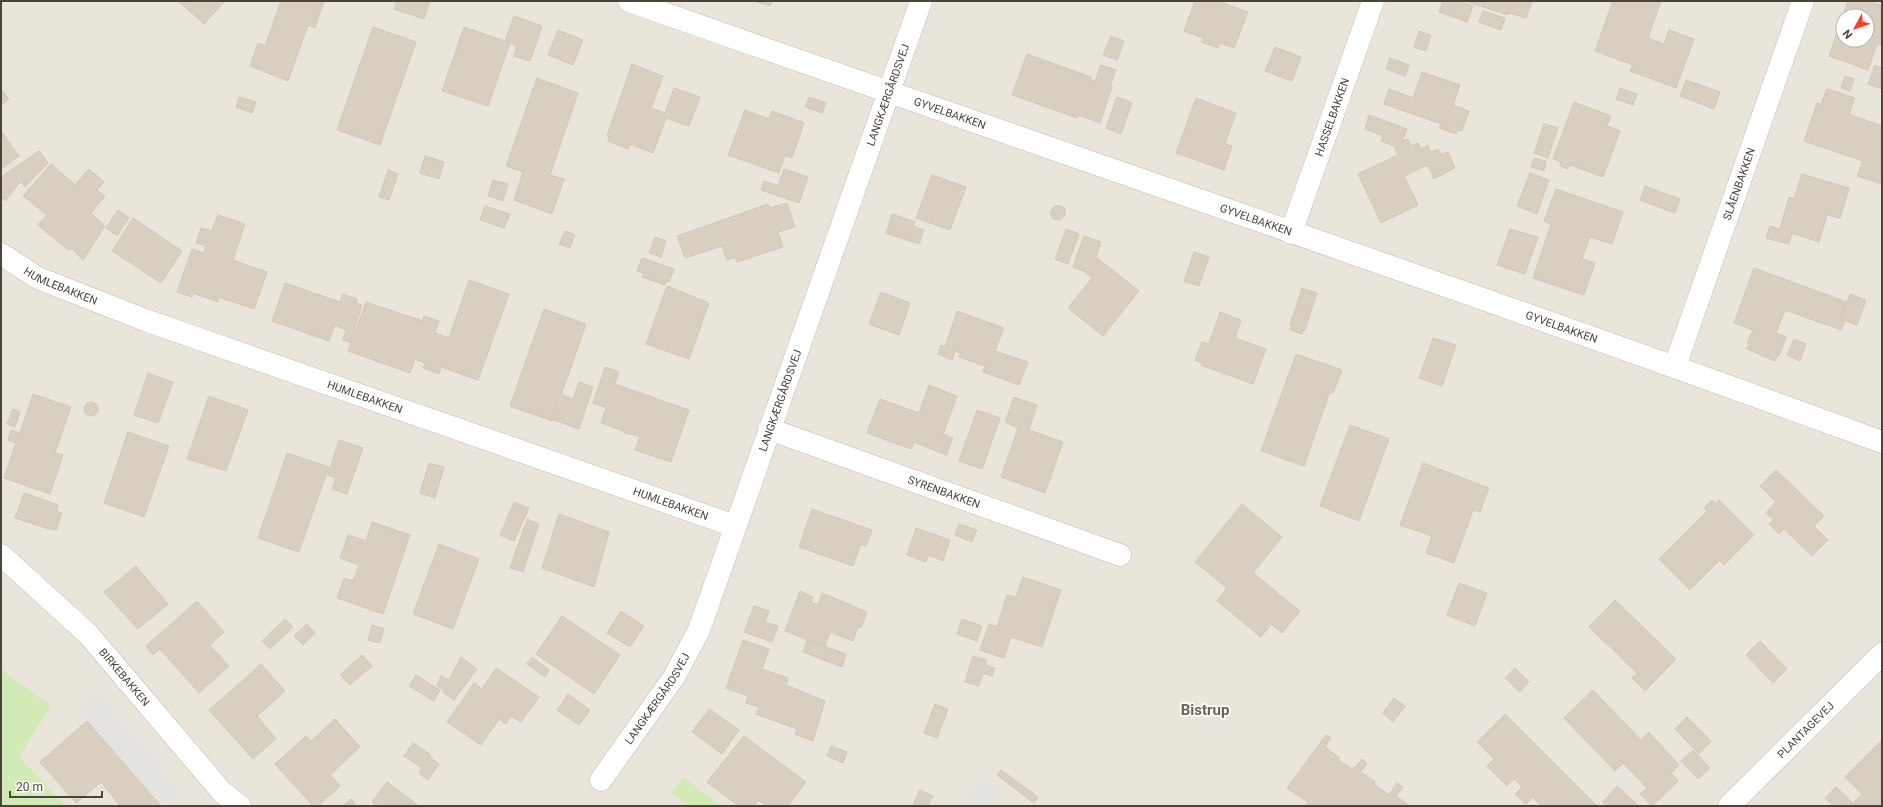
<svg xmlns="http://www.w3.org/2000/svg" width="1883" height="807" font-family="Roboto,sans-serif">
<rect width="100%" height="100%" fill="#f6f3ec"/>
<path fill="#eae5da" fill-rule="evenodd" d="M1,1h1881v805h-1881zM1843,16h24v24h-24z"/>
<g fill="#d2eab5">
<path d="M1,669l50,37 -32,50 47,50h-65z"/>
<path d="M683,777l38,29h-33l-17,-13z"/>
</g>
<g fill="#e5e3e0">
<path d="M97,694l83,97 -17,15h-2l-82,-96z"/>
<path d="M984,777l18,14 -11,15h-27z"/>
</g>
<g fill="#d8cfc1" stroke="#d3c7b4" fill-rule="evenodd">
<path d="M178,1h47l-21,23z"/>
<path d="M281,1h43l-9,27 -7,-3 -20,56 -38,-15 8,-23 7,3z"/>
<path d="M397,1h33l-6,18 -30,-10z"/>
<path d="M754,1h18l-2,5z"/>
<path d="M1195,1h22l31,11 -14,36 -15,-5 -1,5 -17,-6 2,-4 -19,-7z"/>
<path d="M1443,1h14l16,5 -6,16 -28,-10z"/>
<path d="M1465,1h67l-6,17 -17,-5 -1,2z"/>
<path d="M1613,1h48l-13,37 16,6 5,-14 25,9 -18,49 -46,-17 3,-6 -38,-14z"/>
<path d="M1848,1h19l15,5v40l-5,-2 -9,26 -39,-14zM1843,16h24v24h-24z"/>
<path d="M1483,11l22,7 -4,12 -22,-8z"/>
<path d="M514,16l28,10 -12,35 -16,-5 3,-10 -7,-3 -22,63 -46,-15 22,-64 41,14z"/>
<path d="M373,27l43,15 -36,103 -43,-15z"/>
<path d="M558,30l25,10 -10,25 -25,-10z"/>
<path d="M1419,31l12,4 -5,16 -12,-4z"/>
<path d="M1111,36l13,5 -7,19 -14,-5z"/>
<path d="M1275,47l26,10 -9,24 -27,-10z"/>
<path d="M1027,54l64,23v3l4,1 6,-16 15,5 -6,17h2l-12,36 -22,-8 -1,3 -65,-23z"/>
<path d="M1390,58l19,7 -4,11 -19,-7z"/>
<path d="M632,64l31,12 -12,32 14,5 9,-25 26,9 -11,29 -23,-8 -13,35 -23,-9 -2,5 -20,-8 1,-4 -2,-1z"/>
<path d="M1875,65l7,3v21l-14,-5z"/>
<path d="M1422,72l38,13 -7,20 16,6 -7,20 -4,-1 -2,4 -17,-6 2,-4 -57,-20 5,-15 24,9z"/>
<path d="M1845,76l9,3 -4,12 -9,-3z"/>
<path d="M537,78l41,15 -28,82 14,4 -12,35 -38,-14 9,-28 -17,-6z"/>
<path d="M1686,80l34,12 -6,17 -34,-13z"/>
<path d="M1620,88l17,6 -4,11 -17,-6z"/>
<path d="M1,89l8,10 -8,6z"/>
<path d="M1827,89l28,9 -6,16 33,12v58l-25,-8 6,-15 -59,-20 13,-38 4,1z"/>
<path d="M239,97l17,5 -4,11 -16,-6z"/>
<path d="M809,97l17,6 -4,10 -17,-6z"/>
<path d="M1117,97l15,6 -11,31 -15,-6z"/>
<path d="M1196,98l40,15 -11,31 7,2 -8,24 -48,-17z"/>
<path d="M1574,102l37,14 -4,10 13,5 -17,46 -33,-12 -2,4 -8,-3 1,-4 -8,-3z"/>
<path d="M745,110l24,9 3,-8 32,12 -12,35 -7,-3 -6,18 -51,-18z"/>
<path d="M1369,115l38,14 -5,12 6,-2 3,7 7,-3 3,6 7,-4 3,7 7,-3 3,6 7,-3 7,16 -21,11 -6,-14 -24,11 14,29 -37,18 -23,-49 40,-19 -4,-9 -13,-5 2,-5 -18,-7z"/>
<path d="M1544,124l14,4 -10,30 -14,-5z"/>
<path d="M1,131l18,25 -18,13z"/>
<path d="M39,151l9,12 -23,24 -4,-6 -16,20 -4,-5v-19z"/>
<path d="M425,156l19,6 -5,17 -19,-6z"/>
<path d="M1534,158l12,3 -2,10 -13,-4z"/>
<path d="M51,164l24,21 14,-16 15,13 -7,8 8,6 -14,17 14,13 -22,34 -12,-12 -3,2 -30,-25 9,-10 -24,-19z"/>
<path d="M784,169l24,8 -9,26 -38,-13 3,-9 14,5z"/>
<path d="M388,170l10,4 -9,26 -10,-3z"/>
<path d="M1530,173l19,7 -12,34 -20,-8z"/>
<path d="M1802,174l47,14 -9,30 -13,-3 -8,27 -27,-9 -3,11 -23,-6 4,-12 10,3 9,-32 5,2z"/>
<path d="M932,175l34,12 -16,43 -34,-12z"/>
<path d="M493,180l15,4 -5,17 -15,-5z"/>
<path d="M1645,186l35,13 -5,14 -35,-13z"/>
<path d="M1556,189l67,23 -11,32 -22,-7 -8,22 13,4 -11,32 -51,-17 18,-54 -7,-3z"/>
<path d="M787,203l8,24 -17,5 5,15 -46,15 -2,-5 -8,3 -5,-14 -37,12 -8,-22 91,-32 2,4z"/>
<path d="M1059,205l6,3v7l-5,5 -7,-1 -3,-6 3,-6z"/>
<path d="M485,206l25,8 -6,14 -24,-8z"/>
<path d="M118,210l11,8 -12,18 -11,-8z"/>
<path d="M892,214l23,8 -2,4 11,4 -5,14 -33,-11z"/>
<path d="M218,215l27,9 -12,36 34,12 -13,37 -35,-12 -1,5 -25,-9 -1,4 -15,-5 15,-43 12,4 2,-7 -10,-3 5,-15 11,3z"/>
<path d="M133,218l49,33 -21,32 -49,-32z"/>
<path d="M1066,229l13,5 -11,30 -13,-5z"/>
<path d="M1510,229l28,8 -13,37 -28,-9z"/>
<path d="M565,231l10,4 -5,13 -11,-4z"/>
<path d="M1084,236l17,6 -5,15 43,34 -36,45 -35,-28 24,-30 -9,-7 -10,-4z"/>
<path d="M655,237l11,4 -5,16 -12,-4z"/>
<path d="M1194,252l15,5 -10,29 -15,-5z"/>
<path d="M642,258l32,11 -5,13 -3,-1 -1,4 -23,-8 1,-4 -6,-2z"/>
<path d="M1754,268l93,34 -7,17 5,2 -4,9 -56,-20 -9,23 10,4 -7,19 -1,-1 -3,6 -28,-12 2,-6h-2l6,-13 -19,-7z"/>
<path d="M469,280l40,14 -31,86 -37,-13 -2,7 -16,-6 2,-5 -10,-4 -5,14 -62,-22 18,-49 57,19 1,-5 15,5 -4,12 14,5z"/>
<path d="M285,283l55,19 3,-8 14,5 -1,4 6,2 -12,37 -7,-2 3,-10 -11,-5 -6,16 -57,-20z"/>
<path d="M667,286l42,17 -20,56 -43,-15z"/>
<path d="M1302,288l15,5 -12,37h-2l-1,4 -12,-4 2,-5h-2z"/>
<path d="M881,292l29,11 -11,32 -30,-11z"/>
<path d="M1850,294l16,6 -9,25 -16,-6z"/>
<path d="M544,309l42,15 -34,97 -42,-15z"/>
<path d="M957,311l47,17 -9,23 33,11 -9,23 -36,-13 2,-6 -26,-9 2,-4 -6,-2 -3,9 -14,-6 3,-9 4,2z"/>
<path d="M1220,312l21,8 -6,18 31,11 -13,35 -52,-19 1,-2 -7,-3 7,-18 7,2z"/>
<path d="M1433,338l23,7 -14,41 -23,-8z"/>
<path d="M1794,339l12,5 -6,17 -13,-6z"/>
<path d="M1296,354l46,16 -9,23 -3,-1 -26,74 -43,-15z"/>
<path d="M605,367l14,5 -4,12 74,26 -18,52 -36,-12 5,-14 -16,-3v-2l-23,-8 5,-15 -13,-5z"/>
<path d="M148,373l25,9 -15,41 -24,-8z"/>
<path d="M579,382l14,5 -14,42 -25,-9 9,-25 10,4z"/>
<path d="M929,385l28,11 -14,38 10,4 -7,17 -32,-13 -3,7 -44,-16 13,-34 39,14z"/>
<path d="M33,394l38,13 -16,46 8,2 -13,39 -46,-16 12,-35 -8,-3 3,-10 9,3z"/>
<path d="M209,396l39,14 -22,61 -39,-12z"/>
<path d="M1014,397l23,8 -8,25 34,12 -18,51 -44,-16 17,-49 -13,-6z"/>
<circle cx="91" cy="409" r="7"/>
<path d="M13,409l7,3 -5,15 -8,-3z"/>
<path d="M977,410l23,8 -18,51 -23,-8z"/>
<path d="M1350,425l39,14 -30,82 -39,-15z"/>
<path d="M128,432l41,14 -25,71 -40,-14z"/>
<path d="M339,440l24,8 -16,46 -15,-5 4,-11 -8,-3z"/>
<path d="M287,453l42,14 -30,85 -41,-14z"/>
<path d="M429,463l15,4 -9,31 -15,-5z"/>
<path d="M1423,463l66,25 -9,24 -7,-2 -19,53 -28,-10 6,-17 -32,-11z"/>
<path d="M1776,470l48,46 -10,10 14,14 -16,16 -28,-27 -5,5 -10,-10 5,-4 -8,-7 10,-11 -16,-16z"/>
<path d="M24,493l34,12 -2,6 6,2 -6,17 -7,-2v1l-34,-11z"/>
<path d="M1712,500l3,4 4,-4 35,35 -30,30 -4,-5 -30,30 -31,-31 48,-48 -3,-3z"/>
<path d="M514,502l15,6 -15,33 -14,-6z"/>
<path d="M1242,504l40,33 -29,36 47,38 -18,22 -11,-9 -10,13 -44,-36 10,-13 -32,-26z"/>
<path d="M812,509l60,21 -6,16 -5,-2 -8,22 -54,-19z"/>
<path d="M559,514l50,18 -15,55 -52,-19z"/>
<path d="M527,519l12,5 -16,48 -13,-4z"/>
<path d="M372,522l38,13 -27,79 -46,-16 7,-20 9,3 6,-16 -19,-7 8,-23 18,6z"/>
<path d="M959,524l18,6 -5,12 -17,-7z"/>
<path d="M916,528l34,12 -7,21 -15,-6 -2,7 -19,-7z"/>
<path d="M439,544l40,15 -26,70 -40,-15z"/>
<path d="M136,566l32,38 -30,25 -34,-37z"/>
<path d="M1023,577l38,13 -19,57 -31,-10 -7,21 -24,-8 9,-26 8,3 10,-32 9,2z"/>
<path d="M1459,583l28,10 -12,33 -28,-11z"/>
<path d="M800,591l13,6 -2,5 7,3 4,-12 45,19 -6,16 -3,-1 -5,14 -23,-9 -5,14 -40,-15z"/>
<path d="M1615,600l61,59 -31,32 -13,-13 5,-5 -48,-46z"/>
<path d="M197,601l27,31 -14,13 19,21 -30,27 -39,-44 -7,6 -7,-9z"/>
<path d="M754,606l15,5 -4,11 13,4 -6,16 -28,-10z"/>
<path d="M621,611l23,15 -14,21 -23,-14z"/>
<path d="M562,616l58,39 -26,39 -58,-40z"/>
<path d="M285,619l8,8 -23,22 -8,-8z"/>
<path d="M962,619l20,7 -5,15 -20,-7z"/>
<path d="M307,624l8,9 -12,12 -9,-9z"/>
<path d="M372,625l12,4 -4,14 -12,-3z"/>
<path d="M743,640l26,9 -7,20 26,9 -2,7 39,16 -12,40 -18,-7 2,-5 -41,-15 3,-7 -13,-4 2,-7 -22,-8z"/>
<path d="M807,640l39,14 -4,13 -39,-15z"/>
<path d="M1760,641l27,28 -14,14 -27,-28z"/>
<path d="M362,655l10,11 -22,19 -10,-10z"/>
<path d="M973,656l13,4 -1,5 10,3 -3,8 -9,-3 -4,13 -14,-4z"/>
<path d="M461,657l16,12 -23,31 -11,-8 1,-2 -7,-4 4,-10 8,4z"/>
<path d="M532,657l17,13 -4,7 -18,-13z"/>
<path d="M261,664l24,27 -28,25 19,23 -23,20 -44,-49z"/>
<path d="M496,668l43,29 -18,25 -10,-6 -5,8 -7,-5 -18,26 -34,-23 27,-39 8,6z"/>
<path d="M1515,668l14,14 -9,10 -15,-14z"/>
<path d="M416,675l24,15 -6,11 -25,-15z"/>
<path d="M1593,690l48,50 8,-8 30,33 -8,8 7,8 -26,25 -12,-12 7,-6 -24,-25 -8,8 -51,-53z"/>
<path d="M568,694l22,16 -11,15 -22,-15z"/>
<path d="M1394,698l11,8 -12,16 -10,-9z"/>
<path d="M935,704l13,5 -11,29 -13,-5z"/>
<path d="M709,709l30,21 -17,24 -30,-22z"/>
<path d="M1505,714l92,92h-56l-8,-9 -7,7 -11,-10 7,-7 -8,-8 -7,7 -20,-20 7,-7 -17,-17z"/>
<path d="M1687,717l24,24 -12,13 -24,-25z"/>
<path d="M335,719l25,28 -30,28 10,11 -22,20h-5l-38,-42 31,-28 5,5z"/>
<path d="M87,721l74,85h-41l-19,-24 -25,21 -36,-41z"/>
<path d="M1326,735l5,3 -6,9 15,11 -2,2 14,9 2,-2 1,1 7,-9 5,4 -6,9 14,10 -1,2 15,11 8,-12 6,4 -7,9 14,10h-102l-2,-1 2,-3 -21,-14z"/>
<path d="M744,736l62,46 -18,24h-21l-9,-6 -4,6h-15l-32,-24z"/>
<path d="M1882,740v66h-48l-9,-8 11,-11 17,16 9,-9 -17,-17z"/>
<path d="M413,743l18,12 -1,2 9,7 -11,16 -9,-7 3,-5 -18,-12z"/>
<path d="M831,746l16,6 -4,11 -16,-7z"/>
<path d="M1693,750l17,18 -12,11 -17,-18z"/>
<path d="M1001,770l37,27 -4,6 -37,-28z"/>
<path d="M387,782l32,24h-41l-6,-4z"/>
<path d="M1617,786l22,20h-31l-5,-4z"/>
<path d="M920,790l13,6 -5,10 -15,-1z"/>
<path d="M351,799l6,7h-14z"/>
</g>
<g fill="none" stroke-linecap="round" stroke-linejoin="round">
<defs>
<g id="minor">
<path id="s1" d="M629,1c418,147 837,289 1253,441"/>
<path id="s2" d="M1291,233l82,-232"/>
<path id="s3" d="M1,254l37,24 107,42 590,206"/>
<path id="s4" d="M1675,366l128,-365"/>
<path id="s5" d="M769,429l351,126"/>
<path id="s6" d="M1,555l87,79 134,158 18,14"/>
<path id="s7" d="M601,780l73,-103 25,-47 222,-629"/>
</g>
<g id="tertiary">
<path id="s8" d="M1729,806l153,-152"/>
</g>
</defs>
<use href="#minor" stroke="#c2bbae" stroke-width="23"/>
<use href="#tertiary" stroke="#c2bbae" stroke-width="23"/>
<use href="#minor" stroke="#fff" stroke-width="22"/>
<use href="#tertiary" stroke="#fff" stroke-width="22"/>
</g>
<g text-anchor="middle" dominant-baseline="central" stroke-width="3.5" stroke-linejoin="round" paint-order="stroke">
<g font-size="11" fill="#4b4439" stroke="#fff">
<text stroke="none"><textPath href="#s7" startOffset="747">LANGKÆRGÅRDSVEJ</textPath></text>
<text stroke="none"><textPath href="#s1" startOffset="340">GYVELBAKKEN</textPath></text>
<text stroke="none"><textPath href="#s2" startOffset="123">HASSELBAKKEN</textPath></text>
<text stroke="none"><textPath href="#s4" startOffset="193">SLÅENBAKKEN</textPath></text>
<text stroke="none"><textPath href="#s1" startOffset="664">GYVELBAKKEN</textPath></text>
<text stroke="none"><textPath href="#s3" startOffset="68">HUMLEBAKKEN</textPath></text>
<text stroke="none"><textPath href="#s1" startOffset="988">GYVELBAKKEN</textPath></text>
<text stroke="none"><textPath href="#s3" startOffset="392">HUMLEBAKKEN</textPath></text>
<text stroke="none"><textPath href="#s7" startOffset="423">LANGKÆRGÅRDSVEJ</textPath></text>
<text stroke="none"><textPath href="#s5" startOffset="186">SYRENBAKKEN</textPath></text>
<text stroke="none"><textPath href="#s3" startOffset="716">HUMLEBAKKEN</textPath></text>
<text stroke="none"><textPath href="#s6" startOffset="174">BIRKEBAKKEN</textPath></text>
<text stroke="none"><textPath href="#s7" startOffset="99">LANGKÆRGÅRDSVEJ</textPath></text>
<text stroke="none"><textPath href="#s8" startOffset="108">PLANTAGEVEJ</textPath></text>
</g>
<g font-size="15" font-weight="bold" fill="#6e6250" stroke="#fff">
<text x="1205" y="710">Bistrup</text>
</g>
</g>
<rect width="1883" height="807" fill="none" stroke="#4b4439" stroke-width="4"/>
<g transform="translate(1855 28) rotate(230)"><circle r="19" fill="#ffffff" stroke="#b7b4b0"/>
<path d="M0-3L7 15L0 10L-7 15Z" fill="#fc3f1d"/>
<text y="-6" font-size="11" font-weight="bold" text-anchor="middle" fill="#4b4439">N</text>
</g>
<path d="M10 791v6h92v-6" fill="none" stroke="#4b4439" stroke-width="2"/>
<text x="16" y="791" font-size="12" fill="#4b4439" stroke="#ffffff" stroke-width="3" paint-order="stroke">20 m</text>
</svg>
